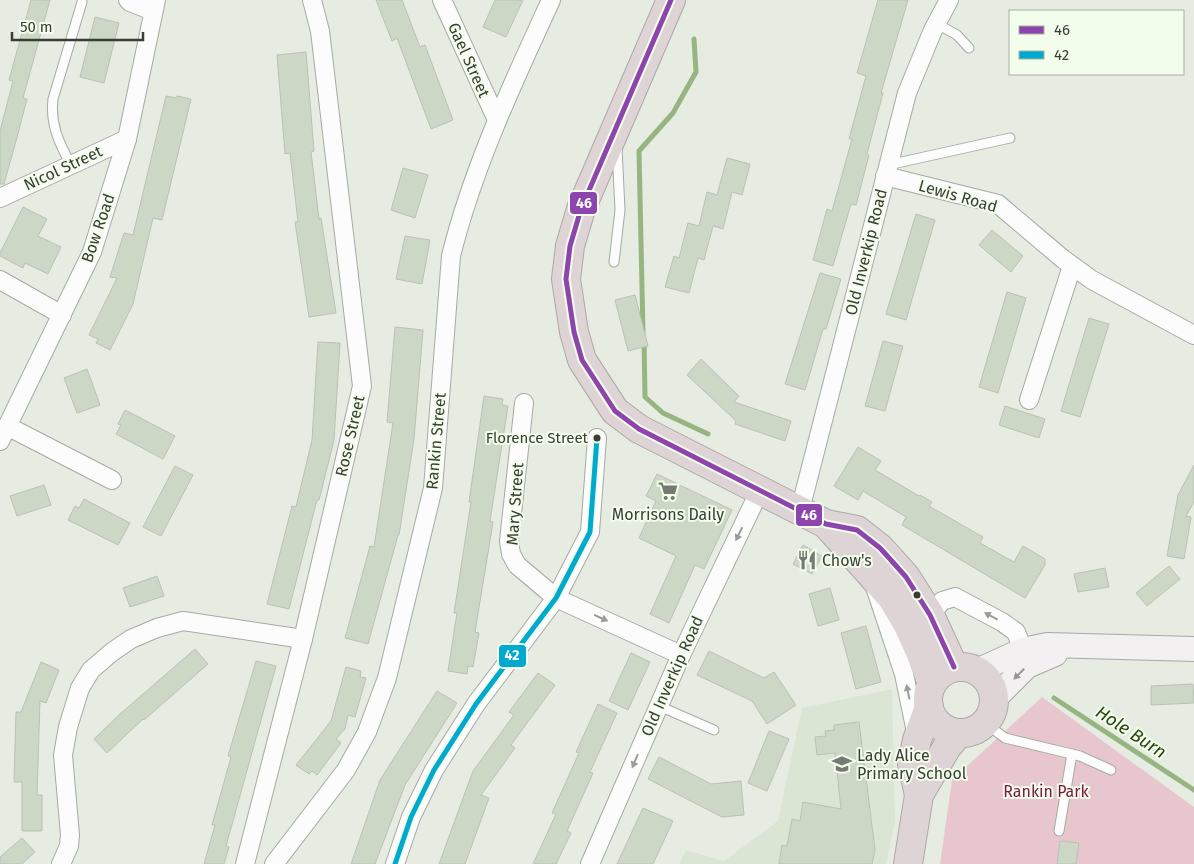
<svg xmlns="http://www.w3.org/2000/svg" width="1194" height="864" font-family="'Fira Sans',sans-serif">
<rect width="100%" height="100%" fill="#e6ece2"/>
<path fill="#dae5d3" d="M892,689l3,133 -9,42h-207l7,-14 38,11 54,-40 24,-113z"/>
<path fill="#e7c7cd" d="M1042,697l152,110v57h-254l12,-84z"/>
<g fill="none" stroke-linecap="round" stroke-linejoin="round">
<g stroke="#96b581" stroke-width="5">
<path d="M643,333l-4,-182 34,-38 23,-41 -2,-33"/>
<path d="M644,341l1,56 18,16 45,21"/>
<path d="M1054,698l140,92"/>
</g>
</g>
<g fill="#ccd8c5" stroke="#bbc0b8">
<path d="M31,0h19l-27,98 4,1 -11,42 -12,43h-4v-53l13,-50 -4,-1z"/>
<path d="M376,0h26l18,47 5,-2 28,75 -22,9 -34,-91 -5,3z"/>
<path d="M495,0h28l-17,37 -23,-10z"/>
<path d="M878,0h30l-27,93h2l-16,61 2,1 -13,50 -5,-1 -18,62 -20,-6 14,-51 5,2 20,-72h-3l17,-63 -9,-3z"/>
<path d="M95,17l24,6 -15,60 -24,-6z"/>
<path d="M306,52l8,99 -3,1 8,67 2,-1 15,95 -27,4 -14,-95h3l-8,-69 -5,1 -8,-99z"/>
<path d="M166,96l10,2 1,-2 14,3 -29,121 -9,-2 -20,86 -23,46 -14,-7 2,-4 -9,-4 28,-57 -7,-1 14,-44 9,2z"/>
<path d="M727,158l23,6 -8,31 -10,-3 -9,37 -10,-3 -9,34 -6,-2 -9,35 -24,-6 9,-31 5,2 9,-35 11,3 8,-34 10,3z"/>
<path d="M403,168l25,7 -13,43 -24,-8z"/>
<path d="M23,207l24,12 -9,17 23,11 -13,27 -23,-11 -2,5 -23,-12v-3z"/>
<path d="M916,214l19,6 -29,100 -20,-6z"/>
<path d="M992,230l31,26 -12,16 -32,-27z"/>
<path d="M405,236l25,4 -8,44 -26,-5z"/>
<path d="M820,273l21,6 -15,50h-3l-18,61 -20,-6z"/>
<path d="M1007,292l19,6 -28,95 -19,-6z"/>
<path d="M635,295l13,51 -20,5 -13,-51z"/>
<path d="M1089,318l20,6 -29,93 -19,-6z"/>
<path d="M395,327l28,3 -9,109 -15,96h-1l-30,109 -23,-6 25,-92 4,1 19,-124 -6,-1z"/>
<path d="M883,341l20,5 -18,65 -20,-5z"/>
<path d="M318,342l22,1 -6,97 -15,60h-2l-28,109 -22,-5 25,-98 4,1 16,-67z"/>
<path d="M701,359l38,37 -5,6 57,19 -6,20 -50,-17 1,-3 -49,-46z"/>
<path d="M87,369l13,36 -23,8 -13,-35z"/>
<path d="M484,396l19,3 -1,6 6,1 -18,115 3,1 -18,110 4,1 -6,34 -5,-1 -1,8 -19,-3 9,-58h-3l17,-111h-2z"/>
<path d="M1005,406l40,13 -6,19 -40,-13z"/>
<path d="M125,410l50,26 -12,23 -47,-25 5,-9 -3,-1z"/>
<path d="M858,447l23,14 -6,9 44,26 1,-1 12,7 -3,4 54,31 -3,6 34,19 9,-16 22,13v6l-20,33 -123,-73 4,-8 -43,-26 -5,9 -24,-14z"/>
<path d="M1194,465v37l-8,14 5,1 -7,42 -17,-3 11,-61z"/>
<path d="M175,466l18,9 -32,61 -18,-9z"/>
<path d="M657,474l75,36 -28,59 -9,-4 -26,58 -19,-9 26,-58 -37,-18 17,-37 -10,-5z"/>
<path d="M44,485l7,20 -34,11 -7,-20z"/>
<path d="M84,499l46,24 -12,22 -50,-25 7,-14 4,2z"/>
<path d="M803,545l19,11 -10,18 -19,-10z"/>
<path d="M1169,566l11,13 -33,27 -11,-13z"/>
<path d="M1105,568l4,19 -31,5 -4,-18z"/>
<path d="M157,576l7,20 -34,11 -7,-19z"/>
<path d="M830,588l9,32 -21,6 -9,-32z"/>
<path d="M866,626l15,56 -25,7 -15,-56z"/>
<path d="M195,649l13,15 -64,56 -1,-1 -36,34 -13,-14 26,-25z"/>
<path d="M709,651l55,27 10,-6 22,33 -29,19 -15,-23 -55,-26z"/>
<path d="M631,653l19,9 -22,48 -19,-9z"/>
<path d="M256,661l20,5 -50,180 3,1 -5,17h-20l11,-39h-3l19,-68 -3,-1z"/>
<path d="M41,662l18,8 -13,33 -6,-2 -3,94h5v36h-20v-49h-8l2,-70h5z"/>
<path d="M346,667l15,4 -1,6 6,1 -11,39 -7,-2 -3,14 -9,10 5,4 -24,32 -5,-4 -3,3 -13,-9 35,-44z"/>
<path d="M538,673l17,12 -44,60 4,3 -34,47 8,3 -24,66h-26l34,-93 41,-56 -5,-3z"/>
<path d="M1193,684l1,19 -43,2v-19z"/>
<path d="M437,691l20,12 -52,82 -30,79h-24l29,-84z"/>
<path d="M598,704l19,9 -27,59 3,1 -26,58 4,2 -15,31h-23l23,-50 -4,-1 27,-60 -3,-1z"/>
<path d="M859,722l16,128 -3,14h-93l3,-19 5,1 5,-27 8,2 3,-19 38,7 -6,-56 -18,2 -2,-18 11,-1 -1,-5 9,-1v-5z"/>
<path d="M769,731l20,8 -22,52 -19,-8z"/>
<path d="M659,757l52,27 30,-3 3,34 -22,2 -74,-38z"/>
<path d="M643,808l30,13 -20,43h-36z"/>
<path d="M22,838l13,14 -13,12h-22v-7z"/>
<path d="M1060,841l19,2 -3,21h-19z"/>
</g>
<g fill="none" stroke-linecap="round" stroke-linejoin="round">
<defs>
<g id="lane">
<path d="M937,24l20,11 12,13"/>
<path d="M71,165c-12,-22 -21,-41 -18,-66l29,-97"/>
<path d="M888,165l122,-27"/>
<path d="M614,262l6,-52 -3,-62"/>
<path d="M659,706l55,24"/>
<path d="M985,723l20,15 75,18 31,14"/>
<path d="M1059,831l13,-77"/>
</g>
<g id="street">
<path d="M128,0l2,2 23,9"/>
<path d="M442,0l55,120"/>
<path d="M885,176l113,28 65,55 29,21 102,55"/>
<path d="M0,198l127,-59"/>
<path d="M0,280l62,35"/>
<path d="M1029,400l43,-134"/>
<path d="M524,403l-15,138 2,13 6,11 39,33 125,57"/>
<path d="M7,426l105,54"/>
<path d="M0,441l92,-189 35,-113 29,-139"/>
<path d="M800,510l107,-417 26,-63 16,-30"/>
<path d="M874,584l30,90 13,63"/>
<path d="M930,615l12,-14 13,-4 47,25 14,10 7,18"/>
<path d="M61,864l8,-18 1,-11 -7,-80 5,-28 12,-39 11,-18 21,-18 19,-13 26,-11 26,-7 120,18"/>
<path d="M245,864l58,-225 59,-253 -42,-355 -8,-31"/>
<path d="M274,864l72,-94 21,-38 20,-54 46,-190 18,-232c22,-89 62,-173 100,-256"/>
<path d="M395,864l16,-47 23,-47 42,-66 80,-106 34,-66 7,-94"/>
<path d="M590,864l91,-209 79,-165"/>
</g>
<g id="secondary">
<path d="M977,671l46,-21 24,-5 147,4"/>
<path d="M994,699l33,-33 28,-12"/>
</g>
<g id="highway">
<path d="M671,0l-90,209 -11,37 -4,33 8,53 8,28 33,51 24,18 187,95 31,6 23,18 10,11 16,18 24,38 24,52"/>
<path d="M826,524l66,74 16,27 13,29 11,30"/>
<circle cx="961" cy="700" r="33"/>
<path d="M919,795l28,-48 12,-14"/>
<path d="M908,864l11,-69 -7,-31 5,-24 12,-33"/>
</g>
</defs>
<use href="#lane" stroke="#a6aaa3" stroke-width="11"/>
<use href="#street" stroke="#a6aaa3" stroke-width="20"/>
<use href="#secondary" stroke="#a6aaa3" stroke-width="26"/>
<use href="#highway" stroke="#aea7a6" stroke-width="30"/>
<use href="#lane" stroke="#fbfcfb" stroke-width="9"/>
<use href="#street" stroke="#fbfcfb" stroke-width="18"/>
<use href="#secondary" stroke="#f2f0f0" stroke-width="24"/>
<use href="#highway" stroke="#ded4d6" stroke-width="28"/>
<defs>
<path id="bus-1" d="M671,0l-90,209 -11,37 -4,33 8,53 8,28 33,51 24,18 187,95 31,6 23,18 10,11 16,18 24,38 24,52"/>
<path id="bus-2" d="M395,864l16,-47 23,-47 42,-66 80,-106 34,-66 7,-94"/>
</defs>
<use href="#bus-1" stroke="#f2fdeb" stroke-width="9"/>
<use href="#bus-2" stroke="#f2fdeb" stroke-width="9"/>
<use href="#bus-1" stroke="#8e44ad" stroke-width="5"/>
<use href="#bus-2" stroke="#00a9ce" stroke-width="5"/>
</g>
<defs><path id="oneway-solid" d="M-6-.8H1V-3.2L6.5 0L1 3.2V.8H-6Z" transform="scale(1.25)"/></defs>
<g fill="#9a9c98">
<use href="#oneway-solid" transform="translate(739 534) rotate(116)"/>
<use href="#oneway-solid" transform="translate(991 616) rotate(-152)"/>
<use href="#oneway-solid" transform="translate(601 618) rotate(24)"/>
<use href="#oneway-solid" transform="translate(908 692) rotate(-101)"/>
<use href="#oneway-solid" transform="translate(635 761) rotate(113)"/>
</g>
<use fill="#969693" href="#oneway-solid" transform="translate(1019 674) rotate(135)"/>
<defs>
<symbol id="supermarket-bare" viewBox="-9 -9 18 18"><path d="M-6-5.5h2.5l.6 2H6L4.5 2H-2.5L-4.4-4H-6ZM-1.5 3.2a1.3 1.3 0 1 0 .1 0ZM3 3.2a1.3 1.3 0 1 0 .1 0Z" fill="#767a72" stroke="#f2fdeb" stroke-width="2.5" paint-order="stroke"/></symbol>
<symbol id="restaurant-bare" viewBox="-9 -9 18 18"><path d="M-5-6h1v4h1v-4h1v4h1v-4h1v5L-1.5 .5V6h-2V.5L-5-1ZM5-6V6H3V1.5H1.5Q1.5-4 5-6Z" fill="#767a72" stroke="#f2fdeb" stroke-width="2.5" paint-order="stroke"/></symbol>
<symbol id="school-bare" viewBox="-9 -9 18 18"><path d="M0-5L7-2L0 1L-7-2ZM-4 1L0 2.5L4 1V4Q0 6-4 4Z" fill="#767a72" stroke="#f2fdeb" stroke-width="2.5" paint-order="stroke"/></symbol>
</defs>
<g fill-rule="evenodd">
<use href="#supermarket-bare" x="654" y="477" width="28" height="28"/>
<use href="#restaurant-bare" x="793" y="546" width="28" height="28"/>
<use href="#school-bare" x="828" y="750" width="28" height="28"/>
</g>
<g fill="#393d36" stroke="#f2fdeb" stroke-width="2">
<circle cx="597" cy="438" r="4.5"/>
<circle cx="917" cy="595" r="4.5"/>
</g>
<g text-anchor="middle" dominant-baseline="central" stroke-width="4" stroke-linejoin="round" paint-order="stroke">
<g font-size="15" fill="#393d36" stroke="#f2fdeb" text-anchor="end">
<text x="588" y="438">Florence Street</text>
</g>
<g font-size="16" fill="#393d36" stroke="#f2fdeb">
<text transform="translate(469 60) rotate(66)">Gael Street</text>
<text transform="translate(63 168) rotate(-25)">Nicol Street</text>
<text transform="translate(958 196) rotate(16)">Lewis Road</text>
<text transform="translate(98 228) rotate(-71)">Bow Road</text>
<text transform="translate(866 252) rotate(-76)">Old Inverkip Road</text>
<text transform="translate(350 436) rotate(-77)">Rose Street</text>
<text transform="translate(436 441) rotate(-85)">Rankin Street</text>
<text transform="translate(515 504) rotate(-86)">Mary Street</text>
<text transform="translate(672 676) rotate(-66)">Old Inverkip Road</text>
</g>
<g font-size="16" fill="#393d36" stroke="#f2fdeb" text-anchor="start">
<text x="668" y="514" text-anchor="middle">Morrisons Daily</text>
<text x="822" y="560">Chow's</text>
<text x="857" y="755">Lady Alice<tspan x="857" dy="18">Primary School</tspan></text>
</g>
<g font-size="16" fill="#7a1643" stroke="#f2fdeb">
<text x="1046" y="791">Rankin Park</text>
</g>
<g font-size="18" font-style="italic" fill="#2a4513" stroke="#f2fdeb">
<text transform="translate(1131 732) rotate(33)">Hole Burn</text>
</g>
</g>
<g stroke="#f2fdeb" stroke-width="2">
<rect x="569" y="191" width="29" height="24" rx="5" fill="#8e44ad"/>
<rect x="795" y="503" width="28" height="24" rx="5" fill="#8e44ad"/>
<rect x="498" y="644" width="29" height="24" rx="5" fill="#00a9ce"/>
</g>
<g font-size="14" text-anchor="middle" font-weight="bold" fill="#fff">
<text x="584" y="208">46</text>
<text x="809" y="520">46</text>
<text x="512" y="660">42</text>
</g>
<rect x="1009" y="10" width="175" height="65" fill="#f2fdeb" stroke="#a8b0a3"/>
<rect x="1019" y="26" width="25" height="8" fill="#8e44ad" stroke="#a8b0a3"/>
<text x="1054" y="35" font-size="15" fill="#393d36">46</text>
<rect x="1019" y="51" width="25" height="8" fill="#00a9ce" stroke="#a8b0a3"/>
<text x="1054" y="60" font-size="15" fill="#393d36">42</text>
<path d="M12 32v8h131v-8" fill="none" stroke="#393d36" stroke-width="2.5"/>
<text x="20" y="32" font-size="15" fill="#393d36" stroke="#f2fdeb" stroke-width="4" paint-order="stroke">50 m</text>
</svg>
